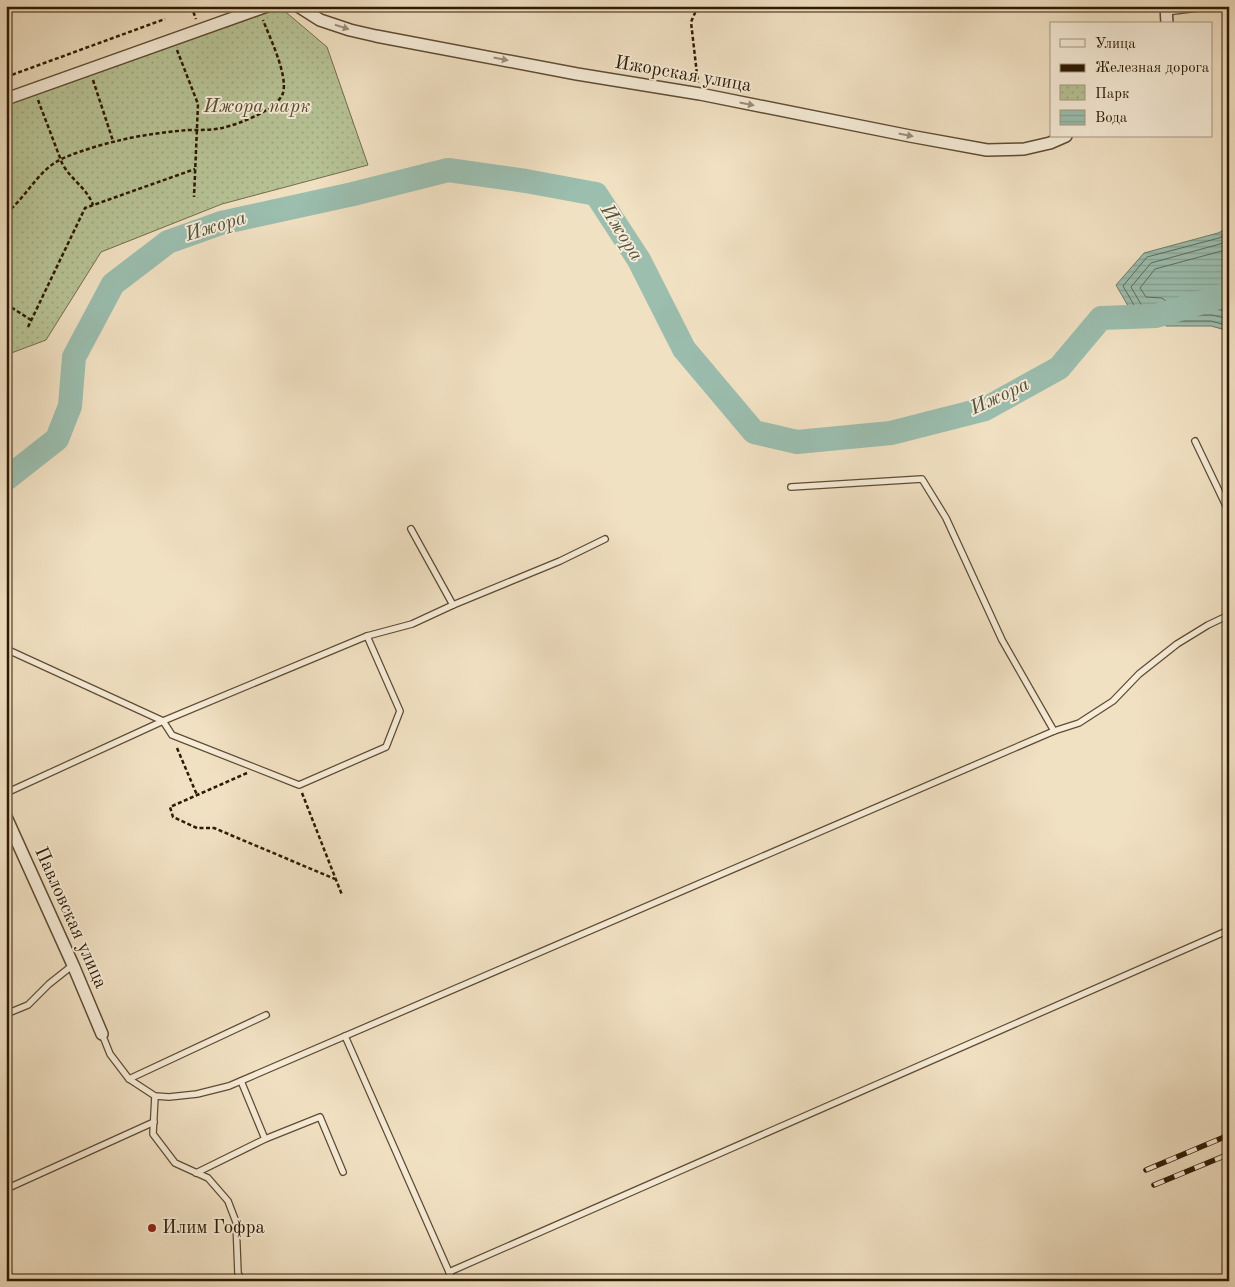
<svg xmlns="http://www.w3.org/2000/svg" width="1235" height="1287" font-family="'Old Standard TT',serif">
<defs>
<pattern id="park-dots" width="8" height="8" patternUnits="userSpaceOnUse" patternTransform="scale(1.25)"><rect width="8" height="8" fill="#b7c396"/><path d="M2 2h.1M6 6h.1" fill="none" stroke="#9ea780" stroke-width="1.8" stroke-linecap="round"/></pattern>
<pattern id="water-rules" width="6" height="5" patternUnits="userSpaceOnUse" patternTransform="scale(1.25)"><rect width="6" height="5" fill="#9bbeaf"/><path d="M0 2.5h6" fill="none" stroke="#86a395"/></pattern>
</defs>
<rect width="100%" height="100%" fill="#f1e1c3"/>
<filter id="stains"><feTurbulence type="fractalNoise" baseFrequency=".004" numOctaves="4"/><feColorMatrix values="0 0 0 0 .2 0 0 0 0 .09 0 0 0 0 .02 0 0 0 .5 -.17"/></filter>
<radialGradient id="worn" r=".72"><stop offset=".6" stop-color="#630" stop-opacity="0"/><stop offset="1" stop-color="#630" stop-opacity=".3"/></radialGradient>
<path fill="url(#park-dots)" stroke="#726e4c" d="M281,8l46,39 41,118 -146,39 -121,48 -55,88 -40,15v-250z"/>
<path fill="url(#water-rules)" stroke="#6f7c6a" d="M1229,228v103l-18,-5h-45l-10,-10 -21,2 -19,-33 28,-32 74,-20z"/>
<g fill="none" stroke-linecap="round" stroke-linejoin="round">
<g stroke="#646c59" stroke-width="1">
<path d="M1229,233l-10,5 -72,19 -24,29 15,26 20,-1 11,10h42l18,5"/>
<path d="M1229,240l-9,4 -69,19 -20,24 11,19 18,-1 12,10h40l17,4"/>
<path d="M1229,249l-74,20 -15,19 6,9 16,1 13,10h37l17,4"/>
</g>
<path stroke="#9bbeaf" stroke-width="24" d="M6,479l51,-40 13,-33 4,-49 39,-73 55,-42 53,-19 132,-29 95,-24 78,11 70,13 43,66 45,89 70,83 43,10 94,-9 94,-24 74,-41 42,-50 55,-2 73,-22"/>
<defs>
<g id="lane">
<path d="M1166,12l48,-6"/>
<path d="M1195,441l34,71"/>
<path d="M791,487l131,-8 24,39 56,122 52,91"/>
<path d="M411,529l42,76"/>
<path d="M367,636l45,-12 41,-19 107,-44 45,-22"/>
<path d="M6,649l157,72 9,14 127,50 87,-38 14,-36 -33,-75 -204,85 -157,72"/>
<path d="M6,1014l22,-9 21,-21 24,-19"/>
<path d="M102,1034l8,20 19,25 26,17 14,1 28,-3 32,-8 825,-355 25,-8 34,-22 26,-27 38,-30 31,-19 21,-10"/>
<path d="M345,1036l108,245"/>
<path d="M129,1079l137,-64"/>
<path d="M155,1096l-2,38 22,29 33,15 20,23 8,21 2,51 4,8"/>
<path d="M265,1139l55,-22 23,55"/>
<path d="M196,1173l69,-34 -24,-58"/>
<path d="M6,1189l148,-67"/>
<path d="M449,1272l780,-342"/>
</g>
<g id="street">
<path d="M298,6l22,14 30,10 26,6 201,38 123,20 210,42 77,14 37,-1 26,-6 16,-7"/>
<path d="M1166,6l1,18"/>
<path d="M6,99l261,-93"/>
<path d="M6,817l67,148 29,69"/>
</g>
</defs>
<use href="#lane" stroke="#5f4c33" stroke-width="8"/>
<use href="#street" stroke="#5f4c33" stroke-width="14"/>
<g stroke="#2e1a03" stroke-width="2.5" stroke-dasharray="4 2.5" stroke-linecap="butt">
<path d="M191,6l5,13"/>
<path d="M698,6l-7,16 7,61"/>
<path d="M177,50l21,54 -4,93"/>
<path d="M6,77l159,-58"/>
<path d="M93,80l20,61"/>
<path d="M38,100l24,63c8,16 25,25 31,42"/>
<path d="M6,213c23,-18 32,-45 60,-56 17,-7 37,-13 55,-17 21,-5 45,-8 67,-10 12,0 23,0 34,-2 17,-4 55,-18 61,-35 5,-18 -13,-55 -20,-73"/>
<path d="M6,304l25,16"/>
<path d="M28,327l57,-119 110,-39"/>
<path d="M177,748l20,47"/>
<path d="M247,773l-77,34 3,10 24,11h17l121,51"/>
<path d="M302,793l40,102"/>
</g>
<use href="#lane" stroke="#f6ecd8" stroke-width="5.5"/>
<use href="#street" stroke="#f6ecd8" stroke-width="11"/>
<defs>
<g id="rail">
<path d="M1146,1170l83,-35"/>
<path d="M1154,1185l75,-31"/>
</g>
</defs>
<use href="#rail" stroke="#2e1a03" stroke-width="5.5"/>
<use href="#rail" stroke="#f6ecd8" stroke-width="4" stroke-dasharray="11" stroke-linecap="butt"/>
</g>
<defs><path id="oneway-solid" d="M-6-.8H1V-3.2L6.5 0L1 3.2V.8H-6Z" transform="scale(1.25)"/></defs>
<g fill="#9c8e78">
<use href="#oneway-solid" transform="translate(342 27) rotate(18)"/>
<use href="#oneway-solid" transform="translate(501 59) rotate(11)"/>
<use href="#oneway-solid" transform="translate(747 104) rotate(11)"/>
<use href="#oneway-solid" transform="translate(906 135) rotate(11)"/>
</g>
<circle fill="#8f2418" stroke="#f6ecd8" stroke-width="2" cx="152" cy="1228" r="5"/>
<g text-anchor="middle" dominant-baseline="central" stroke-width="4" stroke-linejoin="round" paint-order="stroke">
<g font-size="19" fill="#2e1a03" stroke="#f6ecd8">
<text transform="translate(683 75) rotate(10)">Ижорская улица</text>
<text transform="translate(70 918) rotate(66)">Павловская улица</text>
</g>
<g font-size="19" font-style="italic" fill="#574d2f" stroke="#f6ecd8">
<text x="257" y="107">Ижора парк</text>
</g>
<g font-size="19" fill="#2e1a03" stroke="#f6ecd8" text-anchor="start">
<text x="162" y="1228">Илим Гофра</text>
</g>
<g font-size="20" font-style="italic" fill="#54533f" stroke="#f6ecd8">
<text transform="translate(216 227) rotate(-17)">Ижора</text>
<text transform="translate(621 233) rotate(58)">Ижора</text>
<text transform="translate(1000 397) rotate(-25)">Ижора</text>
</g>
</g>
<rect width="1235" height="1287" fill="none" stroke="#f1e1c3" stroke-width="25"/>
<rect x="8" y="8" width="1220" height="1272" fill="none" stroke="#2e1a03" stroke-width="2.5"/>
<rect x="12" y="12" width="1210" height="1262" fill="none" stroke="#2e1a03"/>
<rect x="1050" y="22" width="162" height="115" fill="#f6ecd8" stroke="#a69883"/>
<rect x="1060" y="39" width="25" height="8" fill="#f6ecd8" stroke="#a69883"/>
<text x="1095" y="48" font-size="15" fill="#2e1a03">Улица</text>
<rect x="1060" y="64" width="25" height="8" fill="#2e1a03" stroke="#a69883"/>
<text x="1095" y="72" font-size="15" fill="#2e1a03">Железная дорога</text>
<rect x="1060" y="85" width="25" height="15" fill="url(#park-dots)" stroke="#a69883"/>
<text x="1095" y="98" font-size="15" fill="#2e1a03">Парк</text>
<rect x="1060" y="110" width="25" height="15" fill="url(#water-rules)" stroke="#a69883"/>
<text x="1095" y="122" font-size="15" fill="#2e1a03">Вода</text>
<rect width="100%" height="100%" filter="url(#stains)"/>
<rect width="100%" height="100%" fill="url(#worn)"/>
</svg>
